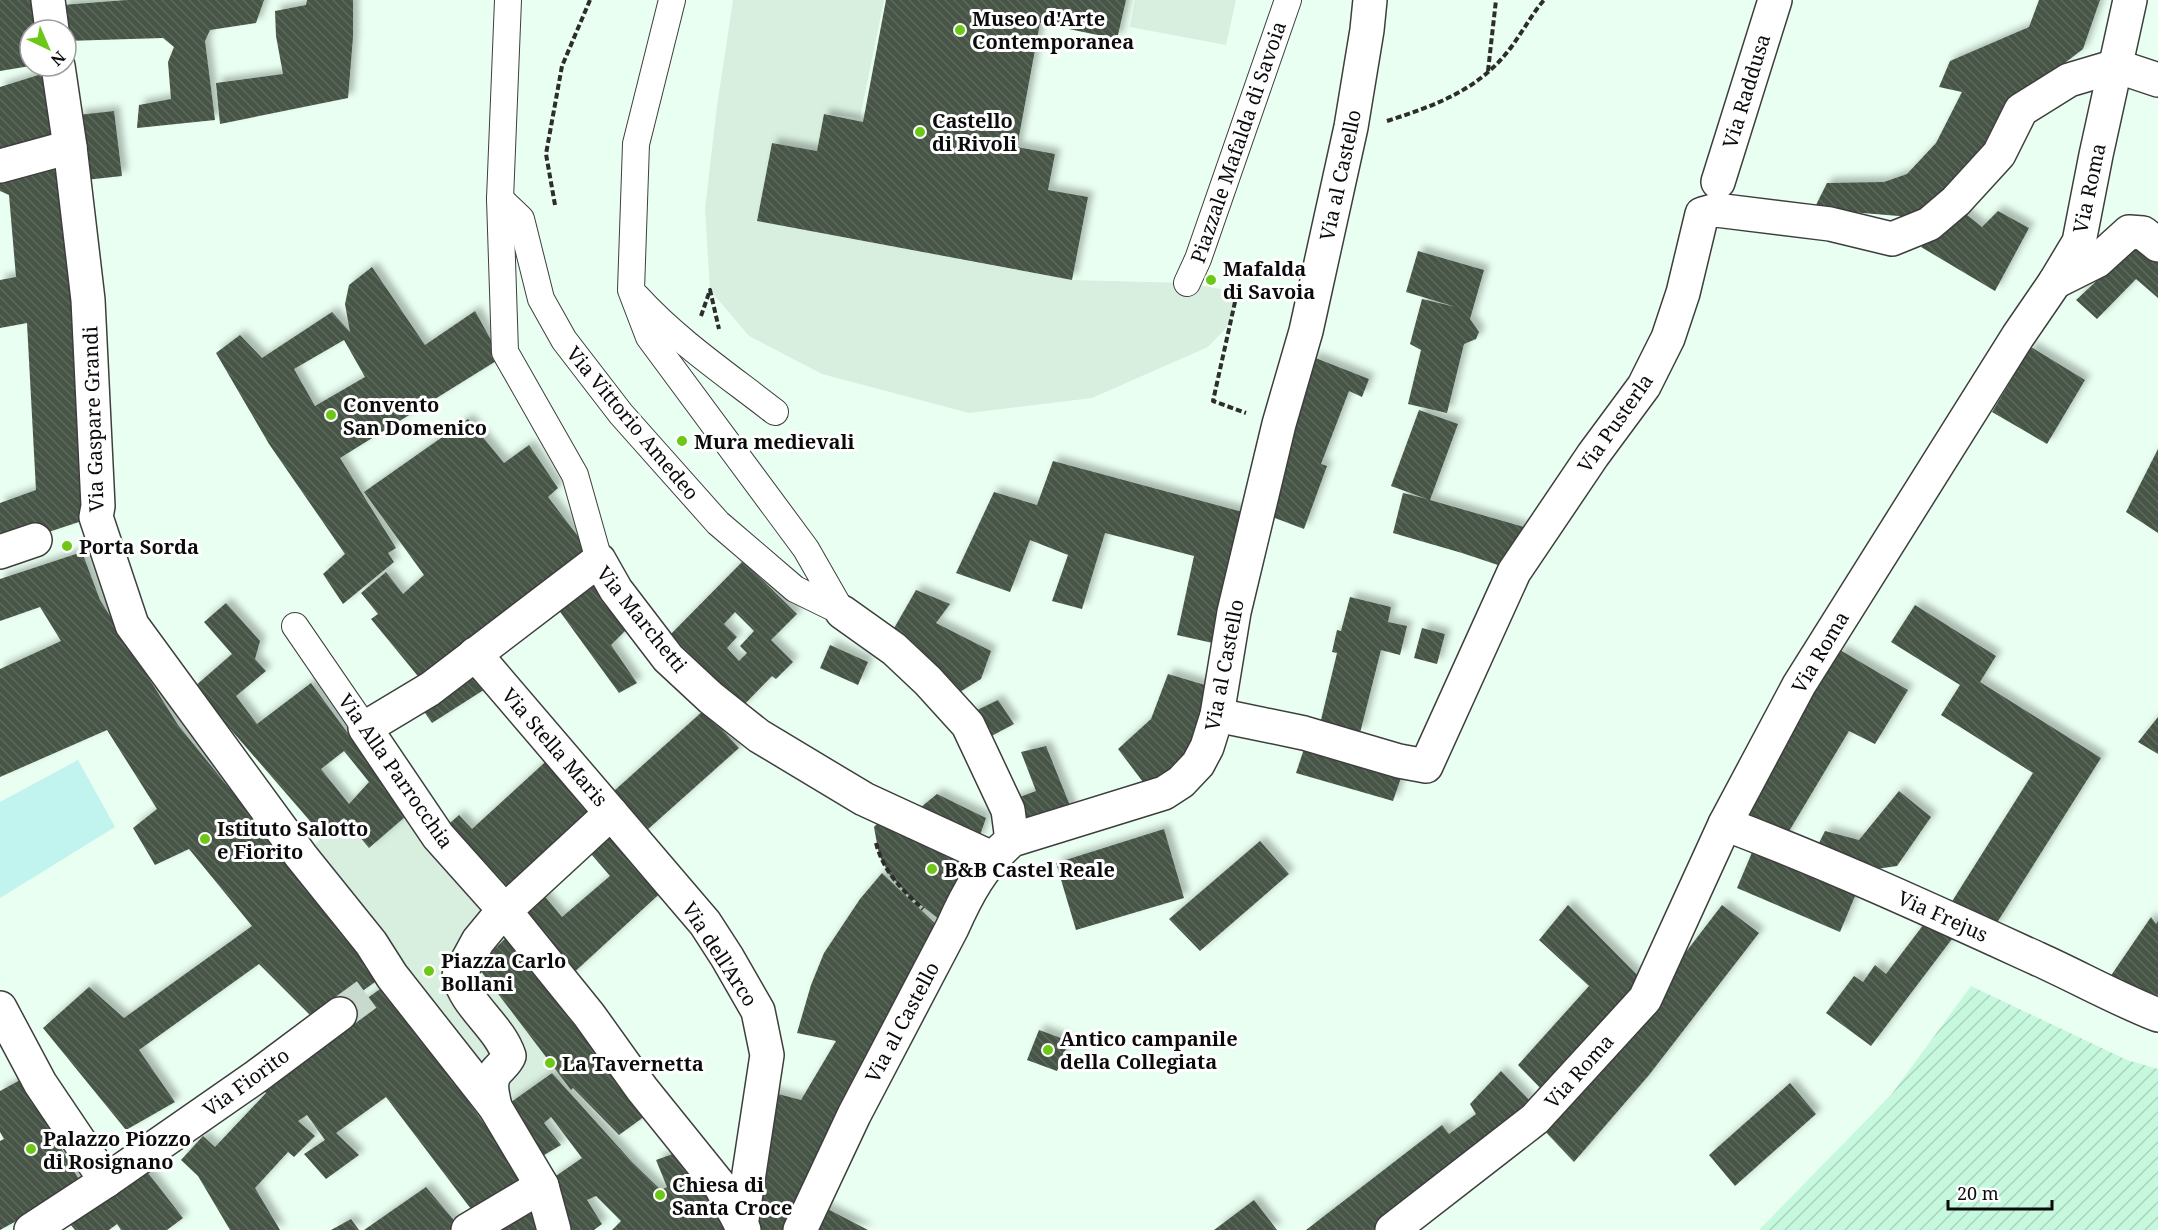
<svg xmlns="http://www.w3.org/2000/svg" width="2158" height="1230" font-family="'Noto Serif',serif">
<defs>
<pattern id="farmland-furrows" width="10" height="10" patternUnits="userSpaceOnUse" patternTransform="scale(1.5)"><rect width="10" height="10" fill="#c6f8de"/><path d="M-1 1l2-2M0 10L10 0M9 11l2-2" fill="none" stroke="#a9d3bd"/></pattern>
<pattern id="building-back-hatch" width="6" height="6" patternUnits="userSpaceOnUse" patternTransform="scale(1.5)"><rect width="6" height="6" fill="#475446"/><path d="M-1 5l2 2M0 0l6 6M5-1l2 2" fill="none" stroke="#5d685c"/></pattern>
<filter id="shadow"><feDropShadow dx="5.5" dy="-5.5" stdDeviation="3" flood-color="#0004"/></filter>
</defs>
<rect width="100%" height="100%" fill="#e9fff1"/>
<path fill="url(#farmland-furrows)" d="M1971,986l156,74 31,9v161h-399l132,-135z"/>
<path fill="#c1f3ef" d="M78,760l37,67 -115,71v-96z"/>
<g fill="#d8efdf">
<path d="M733,0h151l-24,118 -36,-4 -7,37 -45,-8 -15,78 315,59 115,3 40,7 10,3 -9,33 -20,21 -116,51 -123,15 -147,-39 -73,-38 -39,-46 -5,-81 12,-103z"/>
<path d="M1135,0h101l-10,45 -96,-18z"/>
<path d="M413,810l91,129 -27,27 79,103 -49,36 -22,20 -193,-260 52,-47 25,30z"/>
</g>
<g fill="url(#building-back-hatch)" fill-rule="evenodd" filter="url(#shadow)">
<path d="M0,0h39l3,30h-12v36l-30,5z"/>
<path d="M127,0h137l-8,23 -46,7 -5,11 10,79 -78,8 2,-23 32,-6 -3,-37 6,-15 -11,-9 -97,3 -4,-36z"/>
<path d="M307,0h46v37l-5,61 -128,26 -4,-41 67,-9 -7,-38 -1,-25 31,-6z"/>
<path d="M886,0h240l-9,39 -77,-16 -23,124 38,7 -7,36 40,7 -16,83 -315,-59 15,-78 45,8 7,-37 39,8z"/>
<path d="M2039,0h61l-17,49 -34,26 -101,120 -37,22 -97,-8 13,-26 57,-1 23,-8 29,-31 26,-51 -23,-5 11,-26 79,-34z"/>
<path d="M48,72l14,70 -62,17v-72z"/>
<path d="M114,111l8,65 -37,4 -7,-65z"/>
<path d="M57,162l8,6 20,352 -85,28v-45l36,-13 -9,-167 -27,5v-48l16,-3 -7,-82 -9,-4v-12z"/>
<path d="M1962,211l20,16 16,-16 31,17 -34,63 -74,-44z"/>
<path d="M2143,242l15,13v43l-22,-19 -39,40 -21,-19 41,-38z"/>
<path d="M1418,251l66,19 -14,49 9,13 -3,7 -12,5 -17,69 -39,-9 13,-54 -11,-6 12,-45 34,8 -50,-15z"/>
<path d="M372,267l53,78 50,-34 26,47 -161,100 56,90 -8,5 6,9 -51,42 -20,-30 22,-20 -76,-110 -53,-91 24,-18 22,23 70,-46 18,20 -5,-28 4,-19zM344,340l21,37 -50,29 -21,-37z"/>
<path d="M2031,347l54,33 -38,64 -55,-32z"/>
<path d="M1313,357l56,22 -7,18 -13,-6 -28,73 6,2 -23,63 -45,-17z"/>
<path d="M1419,410l39,14 -28,76 94,27 -14,42 -48,-16 -69,-20 10,-40 24,6 -36,-13z"/>
<path d="M468,419l36,44 25,-18 29,43 -10,9 42,55 -164,134 -55,-67 7,-5 -17,-21 25,-21 17,22 21,-19 -60,-83z"/>
<path d="M2158,449v84l-32,-21z"/>
<path d="M1053,461l197,53 -33,130 -40,-9 17,-79 -89,-23 -23,76 -30,-8 16,-46 -38,-15 -20,52 -54,-19 38,-81 43,13z"/>
<path d="M82,552l18,48 78,125 204,252 -64,46 -59,-59 -120,86 36,52 -49,28 -83,-102 46,-41 35,31 128,-92 -63,-77 -34,16 -22,-37 24,-19 -50,-79 -107,47v-108l61,-28 -21,-34 -40,14v-42z"/>
<path d="M743,561l54,53 -26,26 22,22 -17,17 -4,-3 -32,33 -73,-71zM735,612l19,19 -14,15 7,7 -8,8 -12,-13 10,-11 -13,-13z"/>
<path d="M599,573l33,51 -21,21 26,38 -18,10 -61,-84z"/>
<path d="M916,590l34,14 -14,19 55,28 -10,28 -31,19 -61,-61z"/>
<path d="M1350,597l41,10 -3,15 19,4 -7,29 -19,-5 -21,83 -40,-9 17,-71 -5,-1 5,-22 4,1z"/>
<path d="M226,603l34,38 -5,18 11,12 -30,25 21,28 54,-41 44,60 58,67 -44,38 -25,-30 -21,18 -129,-149 38,-33 -28,-32zM344,751l25,31 -20,22 -28,-35z"/>
<path d="M1915,605l81,51 -16,26 121,76 -108,171 -42,-26 82,-130 -92,-58 19,-30 -69,-43z"/>
<path d="M1422,628l23,6 -8,30 -23,-6z"/>
<path d="M830,645l38,17 -10,23 -38,-17z"/>
<path d="M1840,650l68,40 -33,54 -26,-13 -67,112 -42,-20 53,-95z"/>
<path d="M474,661l19,23 -61,39 -14,-20z"/>
<path d="M1168,674l47,14 -13,52 -53,50 -31,-41 33,-30z"/>
<path d="M998,700l16,24 -30,16 -15,-26z"/>
<path d="M704,710l35,38 -102,91 -33,-39z"/>
<path d="M2158,717v37l-20,-12z"/>
<path d="M1307,740l97,29 -11,32 -97,-28z"/>
<path d="M1046,746l27,67 -51,17 -13,-29 27,-10 -15,-39z"/>
<path d="M554,754l45,52 -101,89 -58,-63 19,-17 13,14z"/>
<path d="M1899,791l32,26 -34,49 -34,5 -47,-22 9,-18 34,9z"/>
<path d="M937,794l49,24 -8,23 -63,-29z"/>
<path d="M885,816l95,48 -40,56 -32,-25 -19,-21 -10,-19 -5,-28z"/>
<path d="M614,824l53,63 -98,90 -58,-68 26,-22 25,30 48,-41 -24,-28z"/>
<path d="M1164,829l20,69 -108,32 -20,-67z"/>
<path d="M1260,841l29,33 -89,77 -31,-32z"/>
<path d="M1753,850l105,39 -18,43 -103,-44z"/>
<path d="M882,873l61,58 -157,299h-38l15,-140 38,10 35,-59 -39,-8 14,-48 13,-32 36,-54z"/>
<path d="M1568,905l80,81 -101,109 -29,-30 71,-79 -50,-46z"/>
<path d="M1722,905l37,28 -110,142 -75,87 -34,-36 73,-79z"/>
<path d="M2151,917l5,7 2,-3v73l-5,8 -43,-25z"/>
<path d="M1927,920l25,19 -81,107 -45,-33 28,-37 9,6 12,-17 11,9z"/>
<path d="M511,933l141,178 -33,24 -46,-47 -2,2 -94,-124z"/>
<path d="M387,984l85,123 53,72 -51,34 -88,-116 -50,36 23,22 -33,24 -22,-25 21,-14 -18,-25 -9,6 17,15 -21,21 -6,-5 -33,36 25,42h-50l-32,-54 -17,-16 22,-24 12,11 51,-54 -9,-15z"/>
<path d="M1039,1030l30,11 -12,30 -30,-11z"/>
<path d="M1501,1071l30,31 -152,128h-73l136,-105 7,9 27,-20 -6,-10z"/>
<path d="M552,1073l80,89 29,28 6,-3 -11,-27 25,-9 9,28 17,2 29,49h-124l9,-9 -25,-25 -9,4 15,24 -8,6h-27l-17,-50 32,-22 -31,-41 -7,6 17,22 -27,16 -27,-56z"/>
<path d="M22,1079l60,106 -82,45v-89l4,-2 -4,-7v-41z"/>
<path d="M1790,1083l26,31 -81,72 -26,-31z"/>
<path d="M145,1169l38,49 -16,12h-46l-4,-6 -8,6h-34l-10,-12z"/>
<path d="M426,1187l32,38 -9,5h-85z"/>
<path d="M537,1195l11,35h-47l-5,-10z"/>
<path d="M1254,1200l23,30h-63z"/>
<path d="M818,1204l50,26h-63z"/>
<path d="M351,1219l8,11h-28z"/>
</g>
<g fill="none" stroke-linecap="round" stroke-linejoin="round">
<path stroke="#c8dace" stroke-width="33" stroke-dasharray="33 16" stroke-linecap="butt" d="M340,1014l52,-38"/>
<defs>
<g id="pedestrian">
<path d="M508,0l-8,199 5,153 70,123 24,85"/>
<path d="M500,199l21,20 20,80 23,41 57,74 97,109 77,66 47,23 -36,-63 -157,-212 -18,-47 5,-146 36,-144"/>
<path d="M1187,283l11,-24 90,-259"/>
<path d="M637,297c40,44 92,79 138,115"/>
<path d="M295,626l70,102"/>
</g>
<g id="minor">
<path d="M48,0l4,30"/>
<path d="M58,66l12,81 18,153 10,206 -2,11 36,108 169,231 70,87 21,33 103,131 47,79 12,44"/>
<path d="M0,166l70,-19"/>
<path d="M1718,182l57,-182"/>
<path d="M2055,282l42,-21 32,-29 14,1 15,12"/>
<path d="M0,552l35,-12"/>
<path d="M842,612l52,37 34,32 40,44 40,85 4,30"/>
<path d="M475,654l136,159 -114,105 -19,23 -19,35c7,30 40,50 50,80 -3,7 -8,10 -13,16 -8,11 -3,23 -1,35"/>
<path d="M1217,715l87,18 95,28 27,5 88,-194 79,-117 51,-69 24,-48 15,-45 19,-79 14,-4 114,14 62,15 37,-15 27,-23 43,-47 22,-44 48,-30 47,-14 42,14"/>
<path d="M611,813l94,110 22,34 31,54 9,44 -26,171"/>
<path d="M1725,824c106,40 210,88 313,135 40,18 79,40 120,56"/>
<path d="M0,1008l40,75 66,98"/>
<path d="M31,1230l75,-49 151,-105 83,-62"/>
<path d="M468,1230l74,-44"/>
<path d="M744,1230l-23,-43 -79,-98 -53,-74 -84,-104 -67,-75 -73,-108 65,-39 169,-129 17,30 52,68 43,40 48,38 105,63 128,59"/>
<path d="M800,1230l54,-115 98,-187c16,-36 30,-62 60,-88l152,-47 17,-11 17,-18 9,-17 10,-32 17,-103 45,-188 27,-93 45,-204 16,-97 3,-30"/>
<path d="M1392,1230l143,-111 110,-120 80,-175 74,-139 219,-349 37,-54 24,-40 17,-87 34,-155"/>
</g>
</defs>
<use href="#pedestrian" stroke="#3e3e3e" stroke-width="28"/>
<use href="#minor" stroke="#3e3e3e" stroke-width="36"/>
<g stroke="#2d2d2d" stroke-width="4" stroke-dasharray="6 3" stroke-linecap="butt">
<path d="M1488,71l8,-71"/>
<path d="M1387,121c49,-16 93,-31 125,-75 11,-15 20,-32 32,-46"/>
<path d="M555,205l-9,-51 16,-88 28,-66"/>
<path d="M1237,293l-24,108 33,12"/>
<path d="M701,316l9,-26 9,39"/>
<path d="M876,843c7,28 26,47 47,66"/>
</g>
<use href="#pedestrian" stroke="#fff" stroke-width="26"/>
<use href="#minor" stroke="#fff" stroke-width="33"/>
</g>
<g fill="#6cc716" stroke="#fff" stroke-width="2">
<circle cx="960" cy="30" r="6"/>
<circle cx="920" cy="132" r="6"/>
<circle cx="1211" cy="280" r="6"/>
<circle cx="331" cy="415" r="6"/>
<circle cx="682" cy="441" r="6"/>
<circle cx="67" cy="546" r="6"/>
<circle cx="205" cy="839" r="6"/>
<circle cx="932" cy="869" r="6"/>
<circle cx="429" cy="971" r="6"/>
<circle cx="1048" cy="1050" r="6"/>
<circle cx="550" cy="1063" r="6"/>
<circle cx="31" cy="1149" r="6"/>
<circle cx="660" cy="1195" r="6"/>
</g>
<g text-anchor="middle" dominant-baseline="central" stroke-width="6" stroke-linejoin="round" paint-order="stroke">
<g font-size="20" font-weight="bold" fill="#0b0b0b" stroke="#fff" text-anchor="start">
<text x="972" y="18">Museo d'Arte<tspan x="972" dy="23">Contemporanea</tspan></text>
<text x="932" y="120">Castello<tspan x="932" dy="23">di Rivoli</tspan></text>
<text x="1223" y="268">Mafalda<tspan x="1223" dy="23">di Savoia</tspan></text>
<text x="343" y="404">Convento<tspan x="343" dy="23">San Domenico</tspan></text>
<text x="694" y="441">Mura medievali</text>
<text x="79" y="546">Porta Sorda</text>
<text x="217" y="828">Istituto Salotto<tspan x="217" dy="23">e Fiorito</tspan></text>
<text x="944" y="869">B&amp;B Castel Reale</text>
<text x="441" y="960">Piazza Carlo<tspan x="441" dy="23">Bollani</tspan></text>
<text x="1060" y="1038">Antico campanile<tspan x="1060" dy="23">della Collegiata</tspan></text>
<text x="562" y="1063">La Tavernetta</text>
<text x="43" y="1138">Palazzo Piozzo<tspan x="43" dy="23">di Rosignano</tspan></text>
<text x="672" y="1184">Chiesa di<tspan x="672" dy="23">Santa Croce</tspan></text>
</g>
<g font-size="20" fill="#0b0b0b" stroke="#fff">
<text transform="translate(1746 91) rotate(-73)">Via Raddusa</text>
<text transform="translate(1238 142) rotate(-71)">Piazzale Mafalda di Savoia</text>
<text transform="translate(1340 175) rotate(-78)">Via al Castello</text>
<text transform="translate(2089 188) rotate(-78)">Via Roma</text>
<text transform="translate(93 419) rotate(-92)">Via Gaspare Grandi</text>
<text transform="translate(633 423) rotate(50)">Via Vittorio Amedeo</text>
<text transform="translate(1615 423) rotate(-55)">Via Pusterla</text>
<text transform="translate(642 619) rotate(51)">Via Marchetti</text>
<text transform="translate(1820 652) rotate(-59)">Via Roma</text>
<text transform="translate(1224 665) rotate(-79)">Via al Castello</text>
<text transform="translate(555 747) rotate(49)">Via Stella Maris</text>
<text transform="translate(396 771) rotate(55)">Via Alla Parrocchia</text>
<text transform="translate(1943 916) rotate(24)">Via Frejus</text>
<text transform="translate(720 954) rotate(57)">Via dell'Arco</text>
<text transform="translate(902 1022) rotate(-62)">Via al Castello</text>
<text transform="translate(1579 1071) rotate(-48)">Via Roma</text>
<text transform="translate(246 1082) rotate(-36)">Via Fiorito</text>
</g>
</g>
<g transform="translate(48 48) rotate(136)"><circle r="28" fill="#ffffff" stroke="#9d9d9d" stroke-width="1.5"/>
<path d="M0-4.5L10 22L0 15L-10 22Z" fill="#6cc716"/>
<text y="-9" font-size="16" font-weight="bold" text-anchor="middle" fill="#0b0b0b">N</text>
</g>
<path d="M1948 1200v9h104v-9" fill="none" stroke="#0b0b0b" stroke-width="3"/>
<text x="1957" y="1200" font-size="18" fill="#0b0b0b" stroke="#ffffff" stroke-width="4.5" paint-order="stroke">20 m</text>
</svg>
